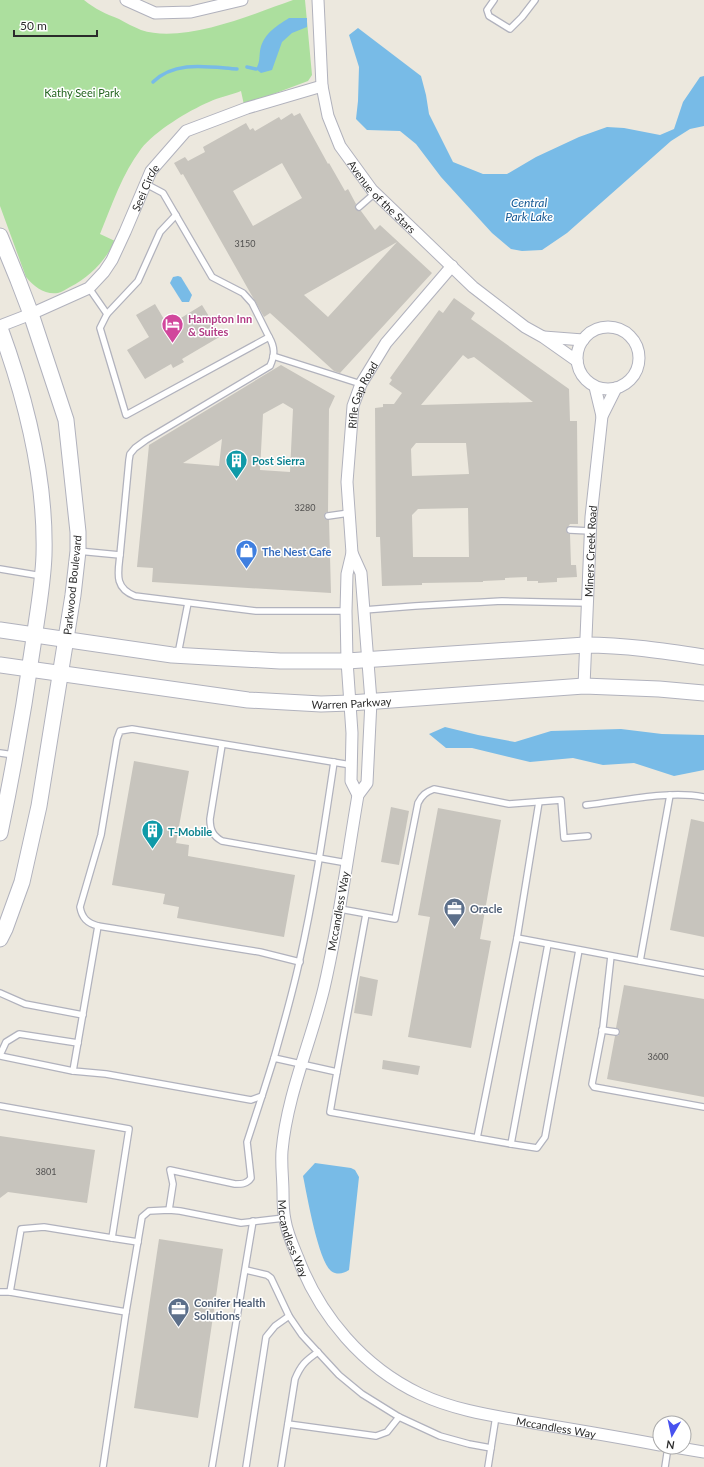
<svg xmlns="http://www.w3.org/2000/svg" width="704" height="1467" font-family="Lato,sans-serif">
<rect width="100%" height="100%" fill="#ece8de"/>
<path fill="#acdf9e" d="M0,0h84c11,9 22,14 35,19 7,4 15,8 22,11 43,14 112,-16 152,-30h12l7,75 -4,6 -64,24 -3,-14c-10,4 -22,6 -32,11 -21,9 -54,29 -68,47 -19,25 -29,56 -41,85l15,7c-10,20 -25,36 -45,46 -4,2 -8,5 -12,6 -13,2 -24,-6 -32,-16l-26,-71z"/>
<g fill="#78bbe7">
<path d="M289,18h18v9l-15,6 -10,9 -10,28 -11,3 -5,-4c4,-7 3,-10 4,-18 3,-17 15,-24 29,-33z"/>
<path d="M358,28l63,48 5,19 3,19 24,48 30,12h24l29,-17 43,-20 28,-10 17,1 36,7 14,-6 9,-27 17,-25 4,-1v50l-14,3 -19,12 -104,92 -25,17 -20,1 -11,-2 -19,-16 -51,-56 -25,-33 -16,-13 -33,-1 -11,-11 2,-18 1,-34 -10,-32z"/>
<path d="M178,276l3,1 11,18 -3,7h-7l-12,-19 3,-6z"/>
<path d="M445,727l33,8 37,7 36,-11 70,-2 41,5 42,1v35l-30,6 -40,-13 -31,2 -30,-7 -43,4 -58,-14h-26l-17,-14z"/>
<path d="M315,1163l36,5 4,2 4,7 -10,93c-6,4 -12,5 -18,1 -13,-11 -24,-76 -28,-95z"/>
</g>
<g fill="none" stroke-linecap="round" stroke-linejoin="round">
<g stroke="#78bbe7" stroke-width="3.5">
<path d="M247,67l9,2"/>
<path d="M153,82c22,-22 56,-15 84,-13"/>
</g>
</g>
<g fill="#c7c4bd" fill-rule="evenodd">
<path d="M292,113l2,3 6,-3 28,51 1,-1 16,28 3,-2 8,15 -1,2 1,3 2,2h3l14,19 5,-5 52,48 -92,100 -6,-2 -64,-58 -6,4 -81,-143 -2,1 -7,-12 11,-6 3,4 17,-9 -2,-5 43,-24 4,7 3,-2 2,3 24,-14 2,3zM282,163l20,35 -49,28 -20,-35zM397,242l-69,75 -24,-22z"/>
<path d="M454,298l21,15 -4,6 98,70 1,32h7l1,103h-8l-4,6 1,3 3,1 1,31h5l1,12 -20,1v4l-19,1v-2h-11v-4l-22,1v2l-22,1v1l-61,1v2l-40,1 -2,-49h-4l-1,-129 8,-1v-3h11l8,-11 -13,-9 3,-4 -2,-2 49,-68 4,3zM463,355l5,4 6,-2 59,45 -112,3zM416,443h50l3,31 -57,2 -1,-27zM468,508l1,49h-56l-1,-42 6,-6z"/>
<path d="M155,304l13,22 34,-21 19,31 -39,23 2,3 -11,6 -2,-4 -26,15 -18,-29 22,-13 -13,-22z"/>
<path d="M281,365l54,31 -6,13 -1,103 -3,1 -1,3 1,3 4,1 2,73 -179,-11 1,-14 -16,-1 12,-122zM283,403l10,6 -3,63 -30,-2 3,-56zM222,439l-3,27 -36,-3z"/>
<path d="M134,761l55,10 -13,72 13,2 -1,11 107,19 -11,62 -107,-19 2,-11 -16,-3 2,-10 -53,-9z"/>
<path d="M391,807l18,4 -10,54 -18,-3z"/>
<path d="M438,808l63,12 -21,119 11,2 -20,107 -63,-11 22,-120 -12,-2z"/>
<path d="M691,819l13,3v115l-34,-7z"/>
<path d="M360,976l18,4 -6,36 -18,-3z"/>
<path d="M624,985l80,14v98l-97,-18 8,-43h3l2,-3v-3l-4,-2z"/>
<path d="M383,1060l37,6 -2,9 -36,-6z"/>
<path d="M0,1136l95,14 -8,53 -79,-11 -8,6z"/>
<path d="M159,1239l64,10 -25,169 -64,-10z"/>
</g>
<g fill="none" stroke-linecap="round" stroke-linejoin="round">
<defs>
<g id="lane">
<path d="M494,0l-7,10 2,6 21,13 12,-12 13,-17"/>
<path d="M359,207l16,-14"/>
<path d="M89,288l18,26 -7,14 26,87 143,-78 -17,-34 -9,-10 -31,-16 -49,-84 -17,-9"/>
<path d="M107,314l31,-33 22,-49 16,-17"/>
<path d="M273,356l88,28"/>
<path d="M328,516l21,-3"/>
<path d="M570,530l20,1"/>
<path d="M78,551l42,4c-2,18 -6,33 15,41l121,15h90"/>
<path d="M120,555l9,-95 1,-6 5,-6 11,-8 124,-74c5,-11 5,-19 -1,-29"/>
<path d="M0,569l42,7"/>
<path d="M364,610l51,-4 87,-5 85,2"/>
<path d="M178,654l10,-51"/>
<path d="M222,745l-12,74c0,11 3,17 12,22l125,22"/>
<path d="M0,753l14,2"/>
<path d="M351,765l-219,-36 -12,2 -3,8 -16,96 -21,72c2,11 7,16 18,19l-25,145 33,3 145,26 11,-4 12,-38 63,14 -7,40 147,26 40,-200 187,35"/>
<path d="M586,805c36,-4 83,-15 118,-8"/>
<path d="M340,909l55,10 23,-116c4,-8 8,-11 16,-14l75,15 52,-4 3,38 24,-2"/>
<path d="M98,926l162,26 40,10"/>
<path d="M517,938l22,-136"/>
<path d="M611,956l-8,71 -11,57 2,3 110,20"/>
<path d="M640,961l30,-166"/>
<path d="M0,993l25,11 58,11"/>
<path d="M602,1030l14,2"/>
<path d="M0,1055l6,-13 13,-8 59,9"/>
<path d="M0,1056l73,15"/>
<path d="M274,1058c9,-32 18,-63 25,-95 15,-66 25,-134 35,-201"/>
<path d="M337,1072l29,-158"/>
<path d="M0,1106l129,23 -17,109 -68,-11 -23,2 -11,63"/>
<path d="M477,1138l34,6 37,-200"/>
<path d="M511,1144l26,4 8,-11 34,-187"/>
<path d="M169,1210l4,-26 -3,-14 65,14c7,0 12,0 16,-6l-4,-36 15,-46"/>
<path d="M112,1238l26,4"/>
<path d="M246,1270l21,5 4,3 18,38 13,19 37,40 23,19 37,23 41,19 29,8 22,4"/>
<path d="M0,1292h10l116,20 16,-95 7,-6 20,-1 11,1 61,12 43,-5"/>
<path d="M288,1424l88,12 11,-4 12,-15"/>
<path d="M103,1467l23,-155"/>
<path d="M212,1467l41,-246"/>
<path d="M246,1467l20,-130 9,-11 14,-10"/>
<path d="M281,1467l14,-88c6,-14 10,-18 23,-27"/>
<path d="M488,1467l8,-51"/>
<path d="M665,1467l3,-20"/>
</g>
<g id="street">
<path d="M126,0l29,13 36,-1 51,-12"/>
<path id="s1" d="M318,0l4,86 6,30 12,30 32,44 101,97 52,40 18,10 34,24"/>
<path id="s2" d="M0,326l31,-12 58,-26 15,-16 8,-12 13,-28 26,-61 35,-40 61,-23 75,-22"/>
<circle cx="608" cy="358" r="31"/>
<path d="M544,337l39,3"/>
<path d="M595,387l7,29"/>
<path id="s3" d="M352,553l9,20 10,128 -4,82 -9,12c-11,64 -19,129 -34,193 -13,54 -37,107 -42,163 -1,14 1,28 1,41 0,9 0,19 2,28 2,13 8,26 13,38 22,58 65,109 122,136 36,17 75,22 114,29 42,7 84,14 126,22"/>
<path id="s4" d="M584,686l7,-169 11,-101 14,-28"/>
<path id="s5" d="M358,795l-7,-14 1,-48 -5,-72 -1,-50 1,-37 5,-21 -5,-71 6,-76 8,-22 25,-41 66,-77"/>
<path d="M674,1447l30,5"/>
</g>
<g id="secondary">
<path d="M0,236l18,44 13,34 35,106 12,112v19l-5,44 -34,211 -17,76 -17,47 -5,10"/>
<path d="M0,328c26,71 46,152 44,227 -1,30 -7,61 -11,90 -9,63 -20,126 -33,188"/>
<path d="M0,630l172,25 108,6h67l238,-16c40,0 80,6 119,12"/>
<path id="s6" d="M0,665l248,35 73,4 29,-1 234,-17 75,3 45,4"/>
</g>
</defs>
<use href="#lane" stroke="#b1b2bd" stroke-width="8"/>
<use href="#street" stroke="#b1b2bd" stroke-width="13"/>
<use href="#secondary" stroke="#b1b2bd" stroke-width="17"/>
<use href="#lane" stroke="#fff" stroke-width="5.5"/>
<use href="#street" stroke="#fff" stroke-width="11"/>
<use href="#secondary" stroke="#fff" stroke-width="15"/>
</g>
<defs>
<symbol id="hotel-pin" viewBox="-11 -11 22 30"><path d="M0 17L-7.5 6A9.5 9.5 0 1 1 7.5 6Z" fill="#d1479c" stroke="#fff"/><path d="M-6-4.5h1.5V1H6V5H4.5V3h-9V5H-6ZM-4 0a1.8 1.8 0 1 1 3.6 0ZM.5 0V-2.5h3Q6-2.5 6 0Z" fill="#fff"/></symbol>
<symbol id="building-pin" viewBox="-11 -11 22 30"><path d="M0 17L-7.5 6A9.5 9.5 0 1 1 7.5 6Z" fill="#0f9aa8" stroke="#fff"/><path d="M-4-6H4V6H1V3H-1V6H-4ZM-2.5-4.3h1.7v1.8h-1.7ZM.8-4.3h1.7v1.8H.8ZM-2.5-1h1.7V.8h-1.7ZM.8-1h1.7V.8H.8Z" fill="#fff"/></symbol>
<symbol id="shop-pin" viewBox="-11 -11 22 30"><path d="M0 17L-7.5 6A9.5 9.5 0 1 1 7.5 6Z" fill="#3f7fe0" stroke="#fff"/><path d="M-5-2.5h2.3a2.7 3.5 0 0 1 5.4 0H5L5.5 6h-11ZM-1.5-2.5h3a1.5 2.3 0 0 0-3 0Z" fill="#fff"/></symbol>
<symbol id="office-pin" viewBox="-11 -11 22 30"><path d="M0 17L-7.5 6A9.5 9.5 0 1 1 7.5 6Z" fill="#5c6f8a" stroke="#fff"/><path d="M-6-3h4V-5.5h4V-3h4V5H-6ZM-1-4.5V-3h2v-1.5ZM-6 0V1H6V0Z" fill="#fff"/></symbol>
</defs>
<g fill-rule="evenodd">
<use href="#hotel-pin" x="160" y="312" width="25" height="34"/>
<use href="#building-pin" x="224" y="448" width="25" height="34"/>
<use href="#shop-pin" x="234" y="538" width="25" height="34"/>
<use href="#building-pin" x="140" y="818" width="25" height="34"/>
<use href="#office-pin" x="442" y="896" width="25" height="34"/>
<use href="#office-pin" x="166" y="1296" width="25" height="34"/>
</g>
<g text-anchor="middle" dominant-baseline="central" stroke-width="3" stroke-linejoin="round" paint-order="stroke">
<g font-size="9" fill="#525150">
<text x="245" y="243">3150</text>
<text x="305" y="507">3280</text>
<text x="658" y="1056">3600</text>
<text x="46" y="1171">3801</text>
</g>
<g font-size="11" fill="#24641f" stroke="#fff">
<text x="82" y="92">Kathy Seei Park</text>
</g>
<g font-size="11" fill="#2b2b2b" stroke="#fff">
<text stroke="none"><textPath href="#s2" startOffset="213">Seei Circle</textPath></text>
<text stroke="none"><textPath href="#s1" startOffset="215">Avenue of the Stars</textPath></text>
<text stroke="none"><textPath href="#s5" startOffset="405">Rifle Gap Road</textPath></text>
<text stroke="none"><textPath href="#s4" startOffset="135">Miners Creek Road</textPath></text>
<text transform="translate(72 585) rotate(-84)">Parkwood Boulevard</text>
<text stroke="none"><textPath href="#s6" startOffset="354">Warren Parkway</textPath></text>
<text transform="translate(338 911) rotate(-80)">Mccandless Way</text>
<text stroke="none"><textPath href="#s3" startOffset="701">Mccandless Way</textPath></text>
<text stroke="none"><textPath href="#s3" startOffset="1049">Mccandless Way</textPath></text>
</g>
<g font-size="11" font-weight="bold" fill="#b23c85" stroke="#fff" text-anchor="start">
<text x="188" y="318">Hampton Inn<tspan x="188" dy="13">&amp; Suites</tspan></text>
</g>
<g font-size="11" font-weight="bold" fill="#0d838f" stroke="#fff" text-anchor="start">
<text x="252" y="460">Post Sierra</text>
<text x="168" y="831">T-Mobile</text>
</g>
<g font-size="11" font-weight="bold" fill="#366cbe" stroke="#fff" text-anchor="start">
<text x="262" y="551">The Nest Cafe</text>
</g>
<g font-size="11" font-weight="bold" fill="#4e5e75" stroke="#fff" text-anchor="start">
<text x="470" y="908">Oracle</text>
<text x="194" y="1302">Conifer Health<tspan x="194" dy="13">Solutions</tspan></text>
</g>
<g font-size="12" font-style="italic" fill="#165894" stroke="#fff">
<text x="529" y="202">Central<tspan x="529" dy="14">Park Lake</tspan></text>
</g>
</g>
<g transform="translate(672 1435) rotate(189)"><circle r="19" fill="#ffffff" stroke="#aaaaaa"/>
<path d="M0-3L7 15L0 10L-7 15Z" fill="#4852ef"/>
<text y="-6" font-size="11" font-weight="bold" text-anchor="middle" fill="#2b2b2b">N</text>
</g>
<path d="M14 30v6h83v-6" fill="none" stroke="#2b2b2b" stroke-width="2"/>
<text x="20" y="30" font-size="12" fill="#2b2b2b" stroke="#ffffff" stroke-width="3" paint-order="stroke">50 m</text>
</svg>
